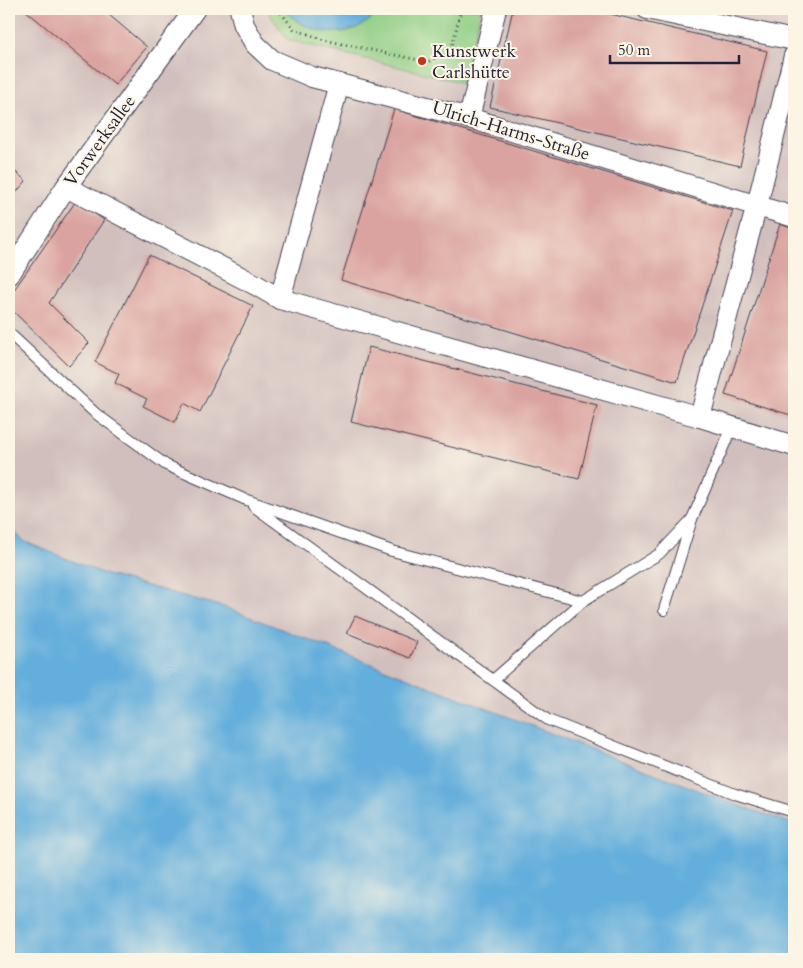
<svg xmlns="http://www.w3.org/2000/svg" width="803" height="968" font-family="Cardo,serif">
<rect width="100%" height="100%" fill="#fcf5e5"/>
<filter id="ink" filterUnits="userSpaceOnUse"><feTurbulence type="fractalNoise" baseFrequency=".02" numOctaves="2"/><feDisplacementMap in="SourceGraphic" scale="10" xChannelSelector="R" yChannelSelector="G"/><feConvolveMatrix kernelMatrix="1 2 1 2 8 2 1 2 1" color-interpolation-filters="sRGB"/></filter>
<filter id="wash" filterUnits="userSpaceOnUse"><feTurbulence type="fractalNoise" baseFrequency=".0096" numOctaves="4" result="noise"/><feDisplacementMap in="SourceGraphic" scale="20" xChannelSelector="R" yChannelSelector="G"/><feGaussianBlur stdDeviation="1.12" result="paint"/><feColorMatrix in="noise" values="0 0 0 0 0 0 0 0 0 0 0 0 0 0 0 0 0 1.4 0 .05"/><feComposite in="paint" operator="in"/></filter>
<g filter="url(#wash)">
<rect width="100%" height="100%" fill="#f4ecd3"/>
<path fill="#d1bfbd" d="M9,9h257l22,31 175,43 18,-74h313v815l-60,-20 -510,-197 -117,-32 -84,-34 -14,-16z"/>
<path fill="#90ce85" stroke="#597860" d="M266,9h215l-17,74 -176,-43z"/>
<g fill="#64aedc" stroke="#43688c">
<path d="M284,9h93c-3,9 -7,11 -15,16 -24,15 -60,6 -78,-16z"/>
<path d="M9,525l14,16 84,34 117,32 510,197 60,20v135h-785z"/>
</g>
<g id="blocks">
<g fill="#daa39f">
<path d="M24,9h78l45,38 -32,38z"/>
<path d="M513,9h76l178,42 -27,115 -250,-59z"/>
<path d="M394,109l339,102 -56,171 -336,-102z"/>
<path d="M9,166l17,15 -17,20z"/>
<path d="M76,201l28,19 -55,83 40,40 -20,23 -60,-59v-10z"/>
<path d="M780,224l14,5v187l-69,-21z"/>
<path d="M149,255l104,51 -53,106 -16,-9 -9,19 -32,-16 4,-7 -32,-16 4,-9 -24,-12z"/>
<path d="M369,347l228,58 -18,74 -228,-57z"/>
<path d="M355,616l62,26 -7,16 -63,-25z"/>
</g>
</g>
</g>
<g filter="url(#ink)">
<use href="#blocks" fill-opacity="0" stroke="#424052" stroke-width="1"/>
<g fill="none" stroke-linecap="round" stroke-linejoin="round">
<defs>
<g id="service">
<path d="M9,333l86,80 71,52 78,34 148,52 191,50 76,-47 33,-35"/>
<path d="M253,506l295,214 187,74 59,18"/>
<path d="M664,610l28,-91 40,-92"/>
<path d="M493,680l90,-79"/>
</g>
<g id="minor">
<path d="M240,9l4,16 11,19 17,16 40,17 157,41 325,99"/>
<path d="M647,9l147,31"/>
<path d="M469,118l27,-109"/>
<path d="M66,187l190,98 24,14 420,118 94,29"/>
<path d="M9,275l57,-88 129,-178"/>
<path d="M280,299l59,-215"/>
<path d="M700,417l57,-212 37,-149"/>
</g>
</defs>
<use href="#service" stroke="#424052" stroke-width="12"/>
<use href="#minor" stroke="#424052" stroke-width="22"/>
<path stroke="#424052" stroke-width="3" stroke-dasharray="1 4" stroke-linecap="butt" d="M278,9l16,20 30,11 104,22 24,-15 9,-38"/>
<use href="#service" stroke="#fff" stroke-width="10"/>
<use href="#minor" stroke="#fff" stroke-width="20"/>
</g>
</g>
<circle fill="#c8321e" stroke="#fcf5e5" stroke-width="2" cx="422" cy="61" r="5"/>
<g text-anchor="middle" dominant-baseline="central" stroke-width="4" stroke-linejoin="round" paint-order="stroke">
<g font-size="18" fill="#22223b" stroke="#fcf5e5" text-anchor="start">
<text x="432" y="51">Kunstwerk<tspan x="432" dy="21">Carlshütte</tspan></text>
</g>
<g font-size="18" fill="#22223b" stroke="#fcf5e5">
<text transform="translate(511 131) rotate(17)">Ulrich-Harms-Straße</text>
<text transform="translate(100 141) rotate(-54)">Vorwerksallee</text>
</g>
</g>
<rect width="803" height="968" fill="none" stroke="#fcf5e5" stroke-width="30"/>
<path d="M610 55v8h129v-8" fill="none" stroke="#22223b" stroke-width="2.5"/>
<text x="618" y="55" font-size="15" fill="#22223b" stroke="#fcf5e5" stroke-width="4" paint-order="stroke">50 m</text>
</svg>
